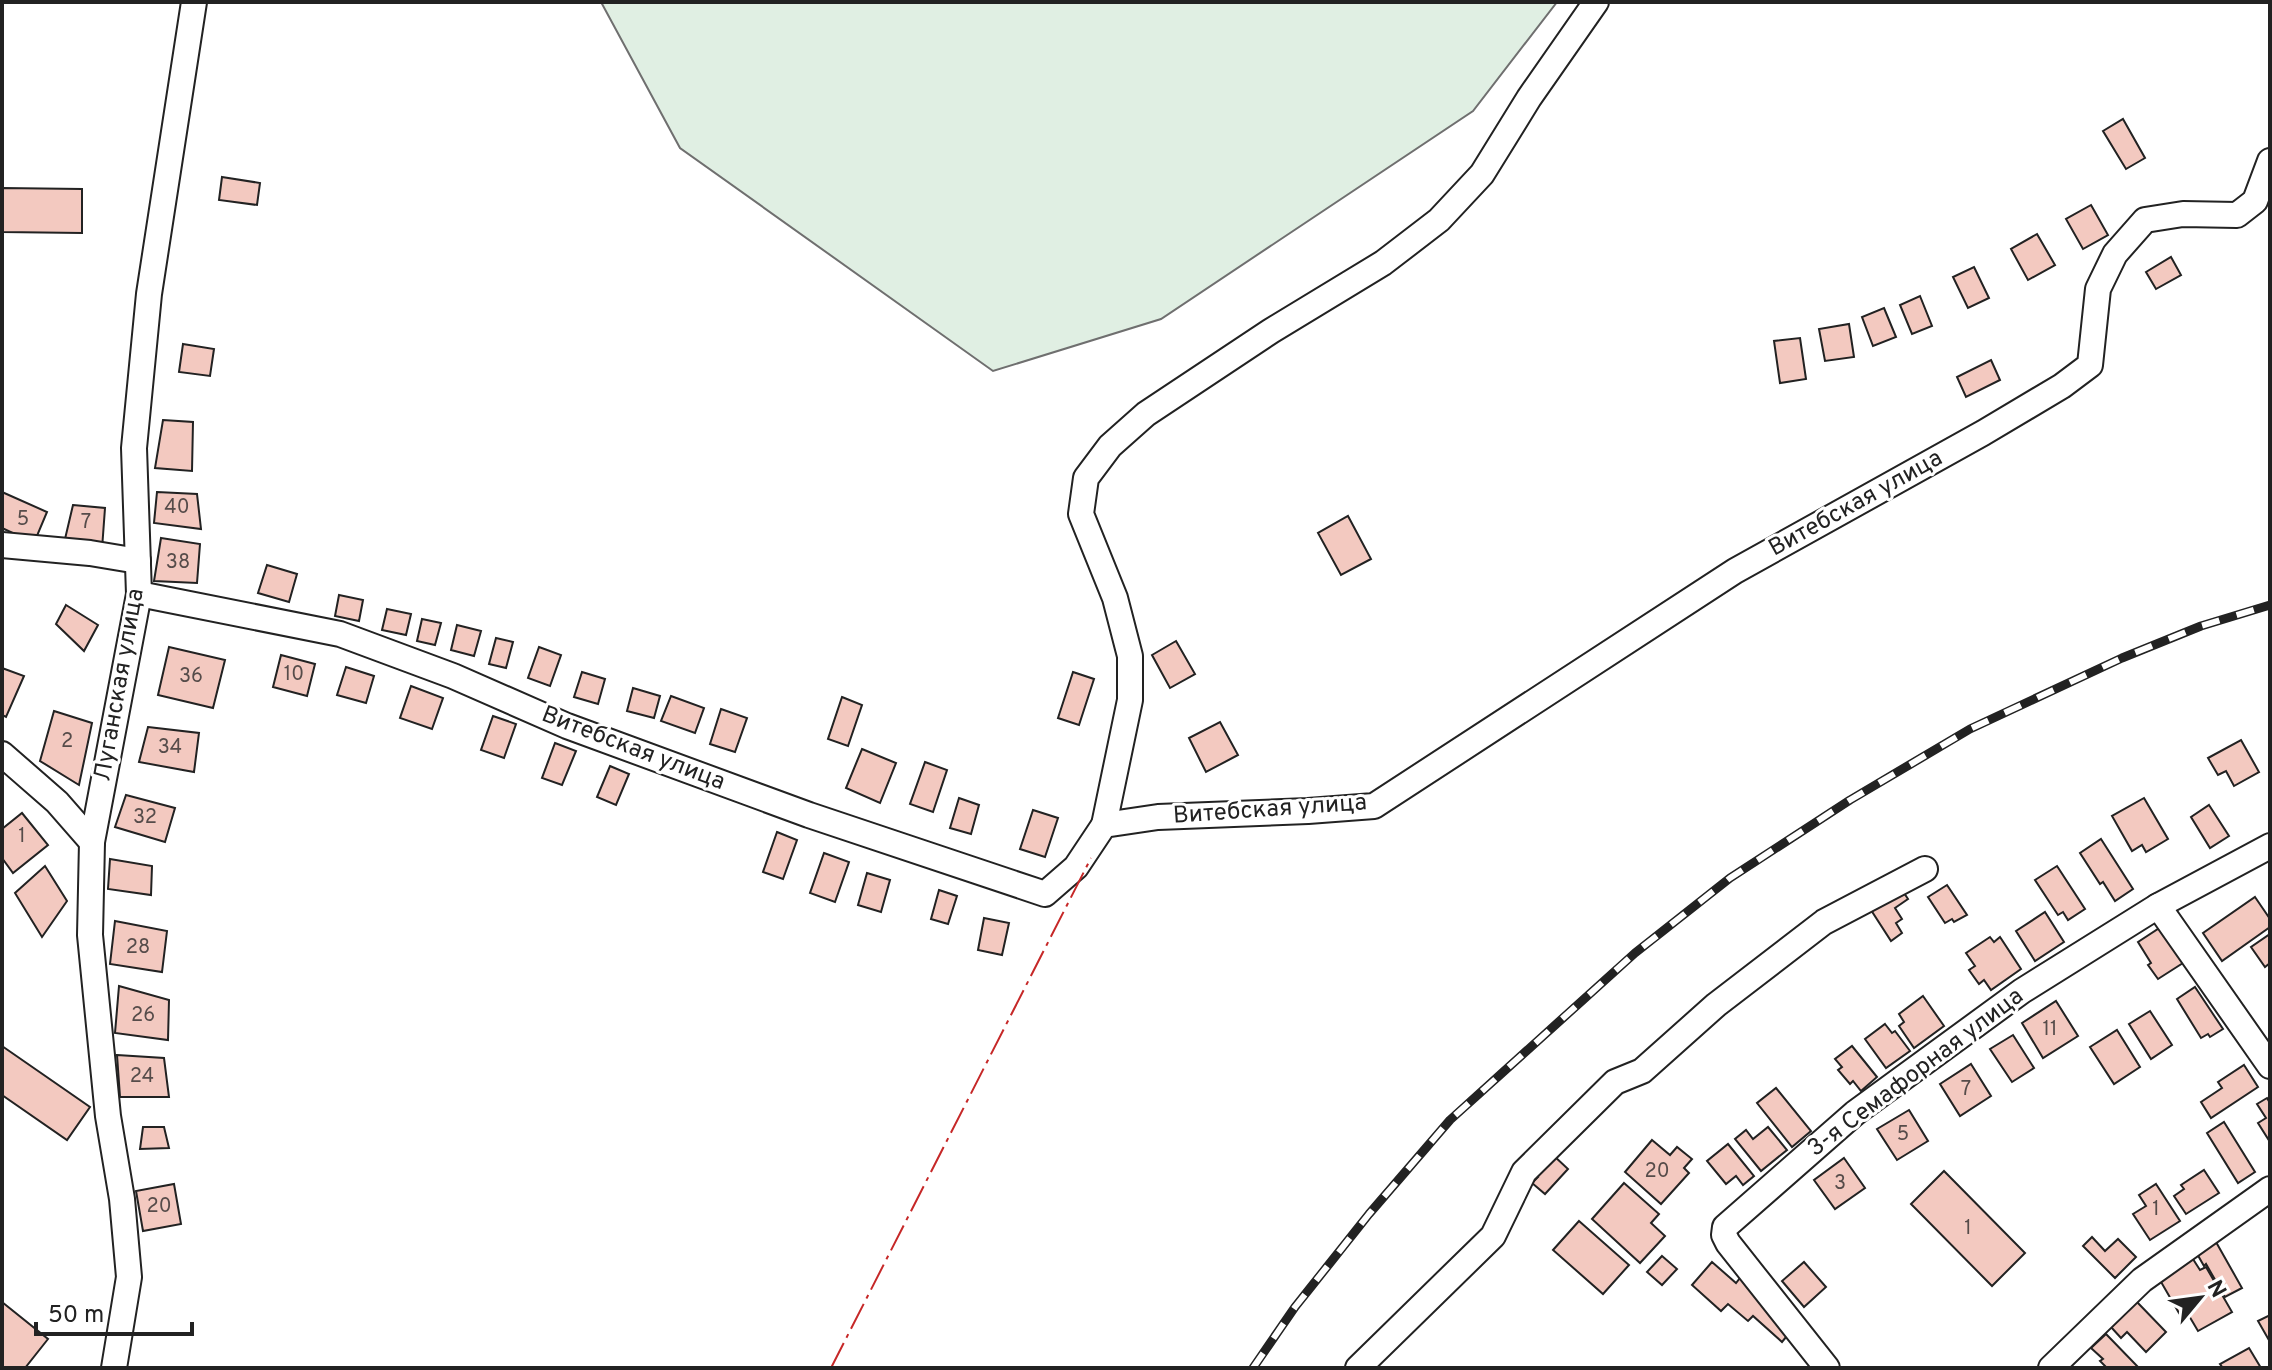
<svg xmlns="http://www.w3.org/2000/svg" width="2272" height="1370" font-family="Overpass,sans-serif">
<rect width="100%" height="100%" fill="#fff"/>
<path fill="#e0efe3" stroke="#6f6f6f" stroke-width="2" d="M601,2h956l-84,109 -312,208 -168,52 -313,-223z"/>
<g fill="#f3c9c0" stroke="#222" stroke-width="2">
<path d="M2123,119l22,39 -19,11 -23,-38z"/>
<path d="M222,177l38,6 -3,22 -38,-5z"/>
<path d="M2,188l80,1v44l-80,-1z"/>
<path d="M2091,205l17,30 -25,14 -17,-30z"/>
<path d="M2037,234l18,31 -27,15 -17,-31z"/>
<path d="M2171,257l10,18 -25,14 -10,-17z"/>
<path d="M1974,267l15,31 -21,10 -15,-31z"/>
<path d="M1920,296l12,30 -20,8 -12,-29z"/>
<path d="M1884,308l12,29 -23,9 -11,-29z"/>
<path d="M1849,324l5,33 -29,4 -6,-32z"/>
<path d="M1800,338l6,41 -26,4 -6,-42z"/>
<path d="M183,344l31,5 -4,27 -31,-4z"/>
<path d="M1991,360l9,20 -34,17 -9,-20z"/>
<path d="M163,420l30,2 -1,49 -37,-3z"/>
<path d="M2,492l45,20 -13,31 -32,-15z"/>
<path d="M157,492l40,2 4,35 -47,-6z"/>
<path d="M73,505l32,3 -3,41 -37,-10z"/>
<path d="M1348,516l23,43 -30,16 -23,-42z"/>
<path d="M161,538l39,6 -3,39 -43,-2z"/>
<path d="M267,565l30,9 -8,28 -31,-9z"/>
<path d="M339,595l24,5 -4,21 -24,-5z"/>
<path d="M66,605l32,20 -14,26 -28,-27z"/>
<path d="M387,609l24,5 -5,21 -24,-5z"/>
<path d="M422,619l19,4 -6,22 -18,-4z"/>
<path d="M457,625l24,6 -7,25 -23,-6z"/>
<path d="M496,638l17,4 -7,26 -17,-4z"/>
<path d="M1176,641l19,33 -25,14 -18,-33z"/>
<path d="M169,647l56,13 -12,48 -55,-13z"/>
<path d="M539,647l22,8 -11,31 -22,-8z"/>
<path d="M281,655l34,9 -8,32 -34,-9z"/>
<path d="M346,667l28,9 -8,27 -29,-8z"/>
<path d="M2,668l22,8 -18,41 -4,-2z"/>
<path d="M582,672l23,7 -7,25 -24,-7z"/>
<path d="M1073,672l21,7 -15,46 -21,-7z"/>
<path d="M411,686l32,12 -11,31 -32,-11z"/>
<path d="M633,688l27,8 -6,22 -27,-7z"/>
<path d="M671,696l33,12 -9,25 -34,-12z"/>
<path d="M842,697l20,8 -14,41 -20,-7z"/>
<path d="M721,709l26,9 -12,34 -25,-8z"/>
<path d="M54,711l38,12 -13,62 -39,-24z"/>
<path d="M493,716l23,8 -12,34 -23,-8z"/>
<path d="M1220,722l18,33 -32,17 -17,-34z"/>
<path d="M148,727l51,6 -5,39 -55,-10z"/>
<path d="M2241,740l18,32 -25,14 -8,-15 -8,4 -10,-17z"/>
<path d="M555,743l21,8 -14,34 -20,-7z"/>
<path d="M862,749l34,14 -16,40 -34,-15z"/>
<path d="M925,762l22,8 -14,42 -23,-8z"/>
<path d="M610,766l19,8 -13,31 -19,-8z"/>
<path d="M126,795l49,13 -10,34 -50,-15z"/>
<path d="M959,798l20,7 -8,29 -21,-6z"/>
<path d="M2144,798l24,41 -22,13 -4,-7 -10,6 -20,-35z"/>
<path d="M2209,805l20,31 -19,12 -19,-31z"/>
<path d="M1033,810l25,8 -13,39 -25,-8z"/>
<path d="M22,813l26,32 -35,28 -11,-15v-29z"/>
<path d="M777,832l20,8 -14,39 -20,-7z"/>
<path d="M2101,839l32,50 -18,12 -12,-19 -3,2 -20,-31z"/>
<path d="M824,853l25,9 -14,40 -25,-9z"/>
<path d="M110,859l42,7 -1,29 -43,-6z"/>
<path d="M45,866l22,35 -25,36 -27,-44z"/>
<path d="M2057,866l28,43 -17,11 -5,-8 -5,3 -23,-35z"/>
<path d="M867,873l23,7 -9,32 -23,-7z"/>
<path d="M1947,885l20,30 -13,7 -2,-3 -7,4 -17,-26z"/>
<path d="M939,890l18,6 -9,28 -17,-5z"/>
<path d="M1902,890l6,9 -13,9 7,11 -6,4 6,10 -11,8 -20,-31z"/>
<path d="M2255,897l15,22v8l-48,34 -19,-28z"/>
<path d="M2045,912l19,30 -29,19 -19,-30z"/>
<path d="M984,918l25,5 -7,32 -24,-5z"/>
<path d="M115,921l52,10 -5,41 -52,-8z"/>
<path d="M2161,927l22,36 -25,16 -10,-14 3,-2 -13,-21z"/>
<path d="M2270,934v29l-5,4 -14,-20z"/>
<path d="M1990,937l4,5 6,-5 21,32 -30,21 -7,-10 -5,4 -10,-14 6,-4 -9,-13z"/>
<path d="M119,986l50,14 -1,40 -53,-7z"/>
<path d="M2195,987l28,42 -13,8 -2,-3 -7,4 -24,-39z"/>
<path d="M1923,996l21,30 -30,22 -15,-22 5,-4 -5,-8z"/>
<path d="M2056,1001l22,35 -35,22 -21,-35z"/>
<path d="M2150,1011l22,34 -21,14 -22,-35z"/>
<path d="M1885,1024l7,9 3,-2 15,20 -24,17 -21,-29z"/>
<path d="M2117,1030l23,37 -26,17 -24,-37z"/>
<path d="M2013,1035l21,33 -22,14 -22,-33z"/>
<path d="M2,1046l88,61 -23,33 -65,-45z"/>
<path d="M1852,1046l25,31 -16,14 -8,-10 -3,3 -12,-14 4,-3 -7,-8z"/>
<path d="M117,1055l47,3 5,39h-49z"/>
<path d="M1971,1064l20,32 -31,20 -20,-32z"/>
<path d="M2244,1065l14,22 -47,31 -10,-16 21,-14 -4,-6z"/>
<path d="M1776,1088l35,43 -19,16 -35,-44z"/>
<path d="M2267,1098l3,5v39l-12,-19 8,-5 -9,-14z"/>
<path d="M1909,1110l19,31 -31,19 -20,-31z"/>
<path d="M2224,1122l31,50 -17,11 -31,-50z"/>
<path d="M143,1127h21l5,21 -29,1z"/>
<path d="M1768,1127l19,23 -26,21 -26,-32 11,-9 7,9z"/>
<path d="M1652,1140l18,15 7,-8 15,12 -8,9 5,5 -28,31 -36,-32z"/>
<path d="M1728,1144l26,32 -11,9 -7,-9 -10,8 -19,-23z"/>
<path d="M1553,1155l15,14 -23,25 -13,-11 6,-6 -2,-2z"/>
<path d="M1844,1158l21,30 -30,21 -21,-29z"/>
<path d="M2204,1170l15,23 -33,21 -12,-18 10,-7 -3,-4z"/>
<path d="M1944,1171l81,82 -33,33 -81,-82z"/>
<path d="M1624,1183l35,31 -8,9 14,13 -25,27 -48,-44z"/>
<path d="M174,1184l7,40 -38,7 -7,-40z"/>
<path d="M2156,1184l24,37 -30,19 -17,-26 13,-8 -7,-11z"/>
<path d="M1579,1221l50,44 -26,29 -50,-44z"/>
<path d="M2092,1237l13,14 13,-12 18,18 -21,21 -32,-32z"/>
<path d="M2216,1242l26,46 -17,9 -19,-33 -2,2 -8,-14z"/>
<path d="M1662,1256l15,13 -15,16 -15,-13z"/>
<path d="M2191,1256l9,14 6,-3 26,45 -34,19 -13,-22 -6,4 -22,-38z"/>
<path d="M1712,1262l24,21 4,-5 25,23 -3,4 29,26 -9,11 -29,-26 -5,5 -20,-17 -7,7 -29,-26z"/>
<path d="M1804,1262l22,25 -22,20 -22,-26z"/>
<path d="M2,1302l46,37 -23,29h-23z"/>
<path d="M2137,1302l29,30 -20,20 -19,-20 -6,6 -10,-11z"/>
<path d="M2270,1315v27l-12,-21z"/>
<path d="M2106,1334l33,34h-32l-7,-7 3,-2 -12,-11z"/>
<path d="M2249,1348l12,20h-38l-3,-4z"/>
</g>
<g fill="none" stroke-linecap="round" stroke-linejoin="round">
<defs>
<g id="minor">
<path d="M2,545l88,8 48,8"/>
<path d="M139,594l201,40 113,42 114,50 242,89 236,79 31,-27 28,-42 54,-8 150,-6 66,-5 361,-235 248,-138 79,-47 28,-21 8,-76 17,-35 30,-34 38,-6 54,1 18,-14 15,-40"/>
<path d="M2,754l55,48 35,40"/>
<path d="M1104,825l26,-125v-44l-15,-58 -34,-84 5,-36 24,-32 36,-32 125,-83 112,-68 56,-43 43,-46 47,-76 67,-96"/>
<path d="M2158,906l112,160"/>
<path d="M114,1368l15,-91 -7,-78 -14,-83 -18,-181 2,-93 47,-248 -5,-146 15,-154 45,-292"/>
<path d="M1358,1368l135,-132 31,-64 91,-90 27,-11 74,-66 108,-83 101,-53"/>
<path d="M1827,1368l-99,-125 -4,-8 1,-8 130,-114 167,-122 136,-85 112,-60"/>
<path d="M2051,1368l91,-88 128,-91"/>
</g>
</defs>
<use href="#minor" stroke="#222" stroke-width="28"/>
<use href="#minor" stroke="#fff" stroke-width="24"/>
<defs>
<path id="rail" d="M1253,1368l42,-61 74,-93 81,-94 185,-167 95,-75 120,-78 120,-71 152,-71 79,-32 69,-21"/>
</defs>
<use href="#rail" stroke="#222" stroke-width="9"/>
<use href="#rail" stroke="#fff" stroke-width="6" stroke-dasharray="18" stroke-linecap="butt"/>
<path stroke="#c62828" stroke-width="2" stroke-dasharray="28 6 4 6" stroke-linecap="butt" d="M831,1368l260,-510"/>
</g>
<g text-anchor="middle" dominant-baseline="central" stroke-width="6" stroke-linejoin="round" paint-order="stroke">
<g font-size="20" fill="#564c4a">
<text x="177" y="508">40</text>
<text x="23" y="520">5</text>
<text x="86" y="523">7</text>
<text x="178" y="563">38</text>
<text x="294" y="675">10</text>
<text x="191" y="677">36</text>
<text x="67" y="742">2</text>
<text x="170" y="748">34</text>
<text x="145" y="818">32</text>
<text x="22" y="837">1</text>
<text x="138" y="948">28</text>
<text x="143" y="1016">26</text>
<text x="2050" y="1030">11</text>
<text x="142" y="1077">24</text>
<text x="1966" y="1090">7</text>
<text x="1903" y="1135">5</text>
<text x="1657" y="1172">20</text>
<text x="1840" y="1184">3</text>
<text x="159" y="1207">20</text>
<text x="2156" y="1210">1</text>
<text x="1968" y="1229">1</text>
</g>
<g font-size="24" fill="#222" stroke="#fff">
<text transform="translate(1856 504) rotate(-29)">Витебская улица</text>
<text transform="translate(120 685) rotate(-80)">Луганская улица</text>
<text transform="translate(633 749) rotate(21)">Витебская улица</text>
<text transform="translate(1270 810) rotate(-4)">Витебская улица</text>
<text transform="translate(1916 1073) rotate(-37)">3-я Семафорная улица</text>
</g>
</g>
<rect width="2272" height="1370" fill="none" stroke="#222222" stroke-width="8"/>
<g transform="translate(2200 1298) rotate(61)" stroke="#ffffff" stroke-width="6" paint-order="stroke">
<path d="M0-6L14 30L0 20L-14 30Z" fill="#222222"/>
<text y="-12" font-size="22" font-weight="bold" text-anchor="middle" fill="#222222">N</text>
</g>
<path d="M36 1322v12h156v-12" fill="none" stroke="#222222" stroke-width="4"/>
<text x="48" y="1322" font-size="24" fill="#222222" stroke="#ffffff" stroke-width="6" paint-order="stroke">50 m</text>
</svg>
